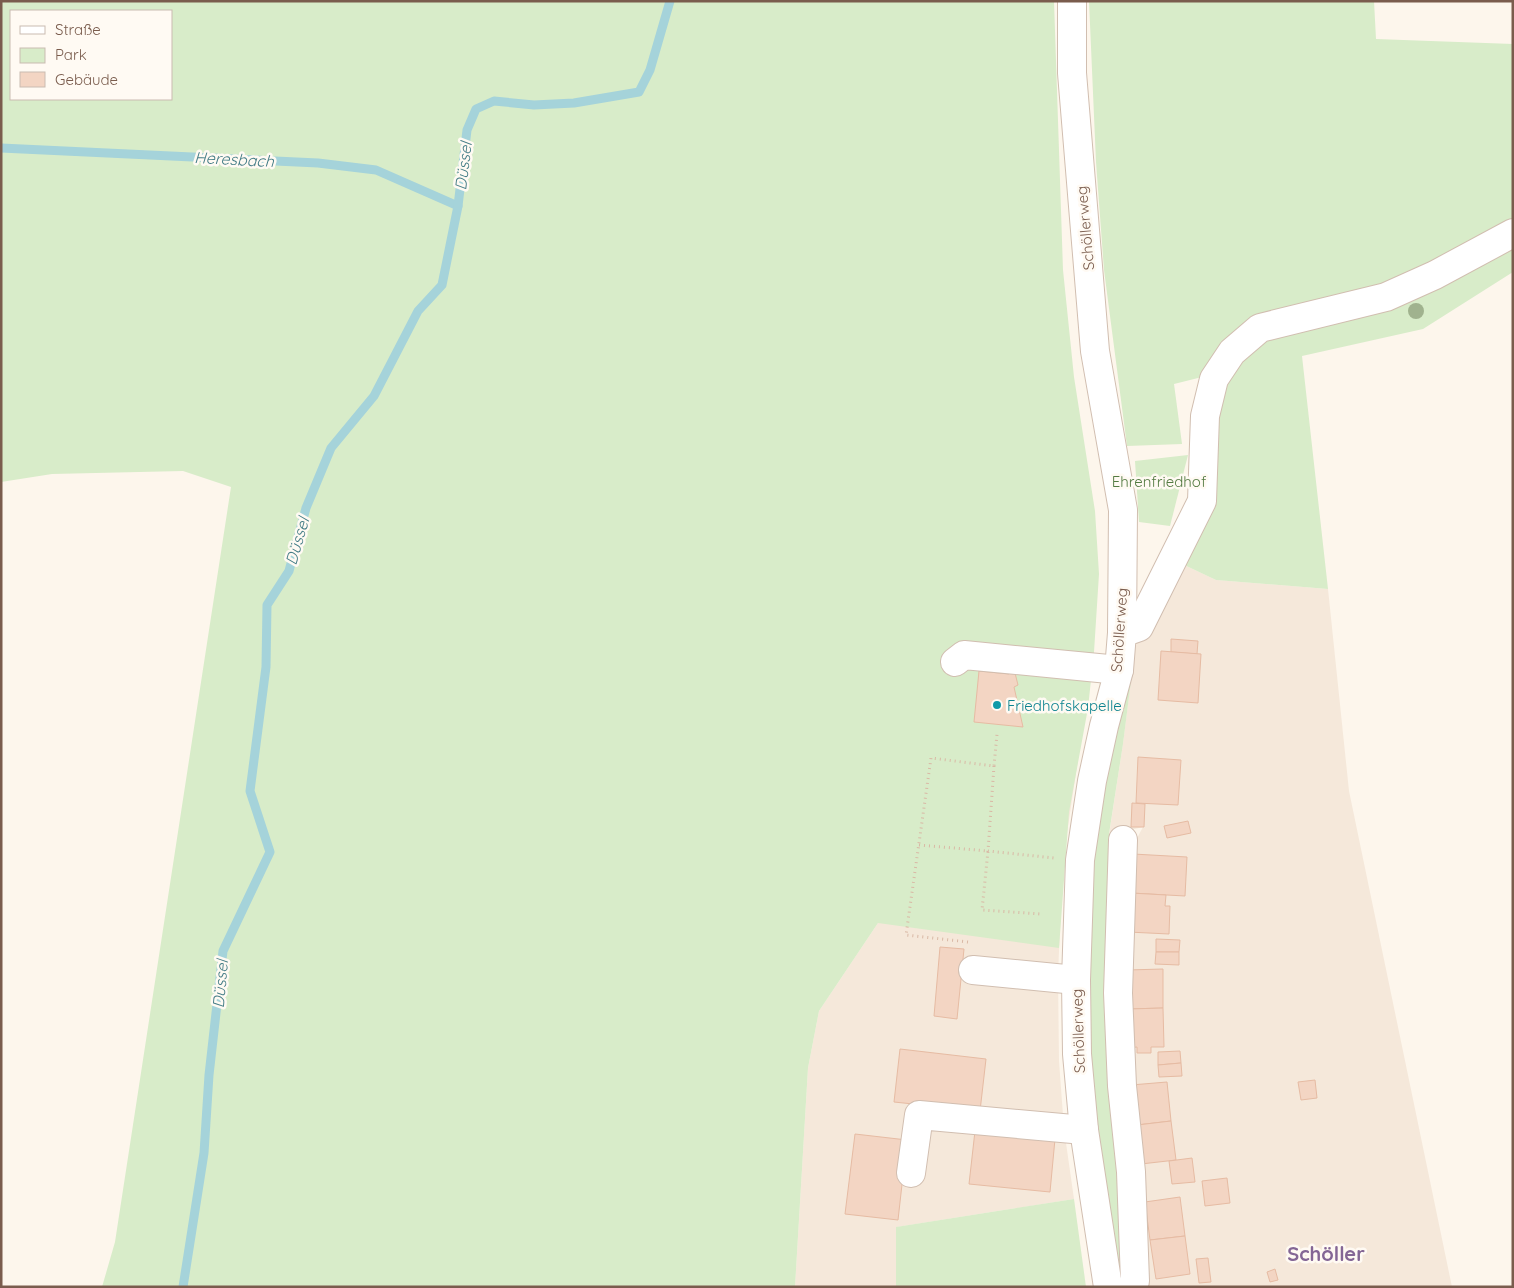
<svg xmlns="http://www.w3.org/2000/svg" width="1514" height="1288" font-family="Quicksand,sans-serif">
<rect width="100%" height="100%" fill="#fdf6ec"/>
<g fill="#f5e8da">
<path d="M1180,563l36,17 112,9 21,202 103,496h-303l-12,-83 -10,-124 2,-227 14,-26 -34,8 14,-91 12,-97z"/>
<path d="M1094,652l-31,208 -5,114 1,87 5,68 10,70 -177,28 -1,60h-101l13,-219 11,-57 59,-88z"/>
</g>
<g fill="#d8ecc9" fill-rule="evenodd">
<path d="M1,1h1053l9,269 11,107 21,134 4,63 -5,78 -6,56 -19,104 -10,136 -181,-25 -59,88 -11,57 -13,219h-693l13,-45 116,-755 -48,-16 -131,3 -51,8zM11,11h160v88h-160z"/>
<path d="M1089,1h285l2,38 137,5v177l-161,80 -79,12 -71,64 -28,7 8,60 -55,2 -23,-176 -8,-108z"/>
<path d="M1513,239v33l-90,57 -121,27 26,233 -112,-9 -36,-17 43,-182 40,-45z"/>
<path d="M1188,455l-18,71 -31,-4 -4,-61z"/>
<path d="M1132,673l-9,71 -14,90h8l5,453h-4l-31,-230 5,-215 17,-87z"/>
<path d="M1074,1199l12,88h-190v-60z"/>
</g>
<g fill="none" stroke-linecap="round" stroke-linejoin="round">
<g stroke="#a5d3da" stroke-width="9">
<path d="M1,148l317,15 58,7 82,36"/>
<path d="M183,1287l21,-134 5,-78 14,-124 47,-99 -20,-61 16,-124 1,-62 22,-34 17,-63 25,-60 43,-52 44,-85 24,-26 16,-79 9,-76 9,-21 18,-8 40,4 40,-2 65,-11 11,-22 20,-69"/>
</g>
</g>
<g fill="#f3d5c3" stroke="#e6bba3">
<path d="M1171,639l27,2 -1,13 -26,-2z"/>
<path d="M1161,651l40,3 -3,49 -40,-3z"/>
<path d="M979,671l30,3v-2l6,1 3,12 -4,2 9,40 -49,-5z"/>
<path d="M1138,757l43,3 -3,45 -42,-2z"/>
<path d="M1132,803l13,1 -1,23h-13z"/>
<path d="M1188,821l3,12 -24,5 -3,-12z"/>
<path d="M1133,854l54,3 -2,39 -54,-3z"/>
<path d="M1131,893l35,2 -1,11h5l-1,28 -41,-2z"/>
<path d="M1156,939l24,1 -1,12h-23z"/>
<path d="M940,947l24,2 -7,70 -23,-3z"/>
<path d="M1156,952h23v13l-24,-1z"/>
<path d="M1163,969v39l-35,1 -1,-39z"/>
<path d="M1163,1008l1,39h-13v6h-14v-6l-9,1v-39z"/>
<path d="M900,1049l86,10 -6,52 -86,-9z"/>
<path d="M1180,1051l1,12 -23,2v-13z"/>
<path d="M1181,1063l1,13 -23,1 -1,-12z"/>
<path d="M1315,1080l2,18 -16,2 -3,-18z"/>
<path d="M1167,1082l4,39 -34,4 -6,-40z"/>
<path d="M1171,1121l5,39 -35,4 -4,-39z"/>
<path d="M975,1131l80,8 -5,53 -81,-8z"/>
<path d="M855,1134l52,6 -9,80 -53,-6z"/>
<path d="M1192,1158l3,24 -23,2 -3,-23z"/>
<path d="M1227,1178l3,25 -25,3 -3,-25z"/>
<path d="M1180,1197l5,39 -35,4 -5,-38z"/>
<path d="M1185,1236l5,38 -34,5 -6,-39z"/>
<path d="M1208,1258l3,24 -12,1 -3,-24z"/>
<path d="M1275,1269l3,11 -8,2 -3,-10z"/>
</g>
<g fill="none" stroke-linecap="round" stroke-linejoin="round">
<defs>
<g id="minor">
<path d="M1072,1v72l23,278 28,159 -1,123 -3,37 -15,56 -12,55 -12,79 -4,120 1,74 7,76 24,157"/>
<path d="M1122,633l17,-6 63,-126 3,-85 9,-37 18,-27 28,-24 126,-31 49,-22 78,-42"/>
<path d="M955,662l9,-7 155,15"/>
<path d="M1123,840l-5,153 4,93 9,86 4,109 -4,6"/>
<path d="M973,970l103,10"/>
<path d="M911,1173l8,-58 165,15"/>
</g>
</defs>
<use href="#minor" stroke="#d1beb0" stroke-width="30"/>
<g stroke="#d9b8a5" stroke-width="3" stroke-dasharray="1 4" stroke-linecap="butt">
<path d="M994,766l-6,85 66,7"/>
<path d="M919,845l69,6 -6,59 59,4"/>
<path d="M968,942l-62,-7 25,-177 63,8 3,-32"/>
</g>
<use href="#minor" stroke="#fff" stroke-width="28"/>
</g>
<circle fill="#a0b28e" cx="1416" cy="311" r="8"/>
<circle fill="#0f9aa8" stroke="#fffaf3" stroke-width="2" cx="997" cy="705" r="5"/>
<g text-anchor="middle" dominant-baseline="central" stroke-width="5" stroke-linejoin="round" paint-order="stroke">
<g font-size="15" fill="#7a5c4d" stroke="#fffaf3">
<text transform="translate(1085 228) rotate(-95)">Schöllerweg</text>
<text transform="translate(1119 630) rotate(-86)">Schöllerweg</text>
<text transform="translate(1078 1031) rotate(-92)">Schöllerweg</text>
</g>
<g font-size="15" fill="#537a41" stroke="#fffaf3">
<text x="1159" y="481">Ehrenfriedhof</text>
</g>
<g font-size="15" fill="#0d838f" stroke="#fffaf3" text-anchor="start">
<text x="1007" y="705">Friedhofskapelle</text>
</g>
<g font-size="16" font-style="italic" fill="#437c86" stroke="#fffaf3">
<text transform="translate(234 159) rotate(3)">Heresbach</text>
<text transform="translate(463 166) rotate(-83)">Düssel</text>
<text transform="translate(297 541) rotate(-74)">Düssel</text>
<text transform="translate(220 984) rotate(-85)">Düssel</text>
</g>
<g font-size="20" font-weight="bold" fill="#846695" stroke="#fffaf3">
<text x="1326" y="1253">Schöller</text>
</g>
</g>
<rect width="1514" height="1288" fill="none" stroke="#7a5c4d" stroke-width="5"/>
<rect x="10" y="10" width="162" height="90" fill="#fffaf3" stroke="#cabbb1"/>
<rect x="20" y="26" width="25" height="8" fill="#ffffff" stroke="#cabbb1"/>
<text x="55" y="35" font-size="15" fill="#7a5c4d">Straße</text>
<rect x="20" y="48" width="25" height="15" fill="#d8ecc9" stroke="#cabbb1"/>
<text x="55" y="60" font-size="15" fill="#7a5c4d">Park</text>
<rect x="20" y="72" width="25" height="15" fill="#f3d5c3" stroke="#cabbb1"/>
<text x="55" y="85" font-size="15" fill="#7a5c4d">Gebäude</text>
</svg>
